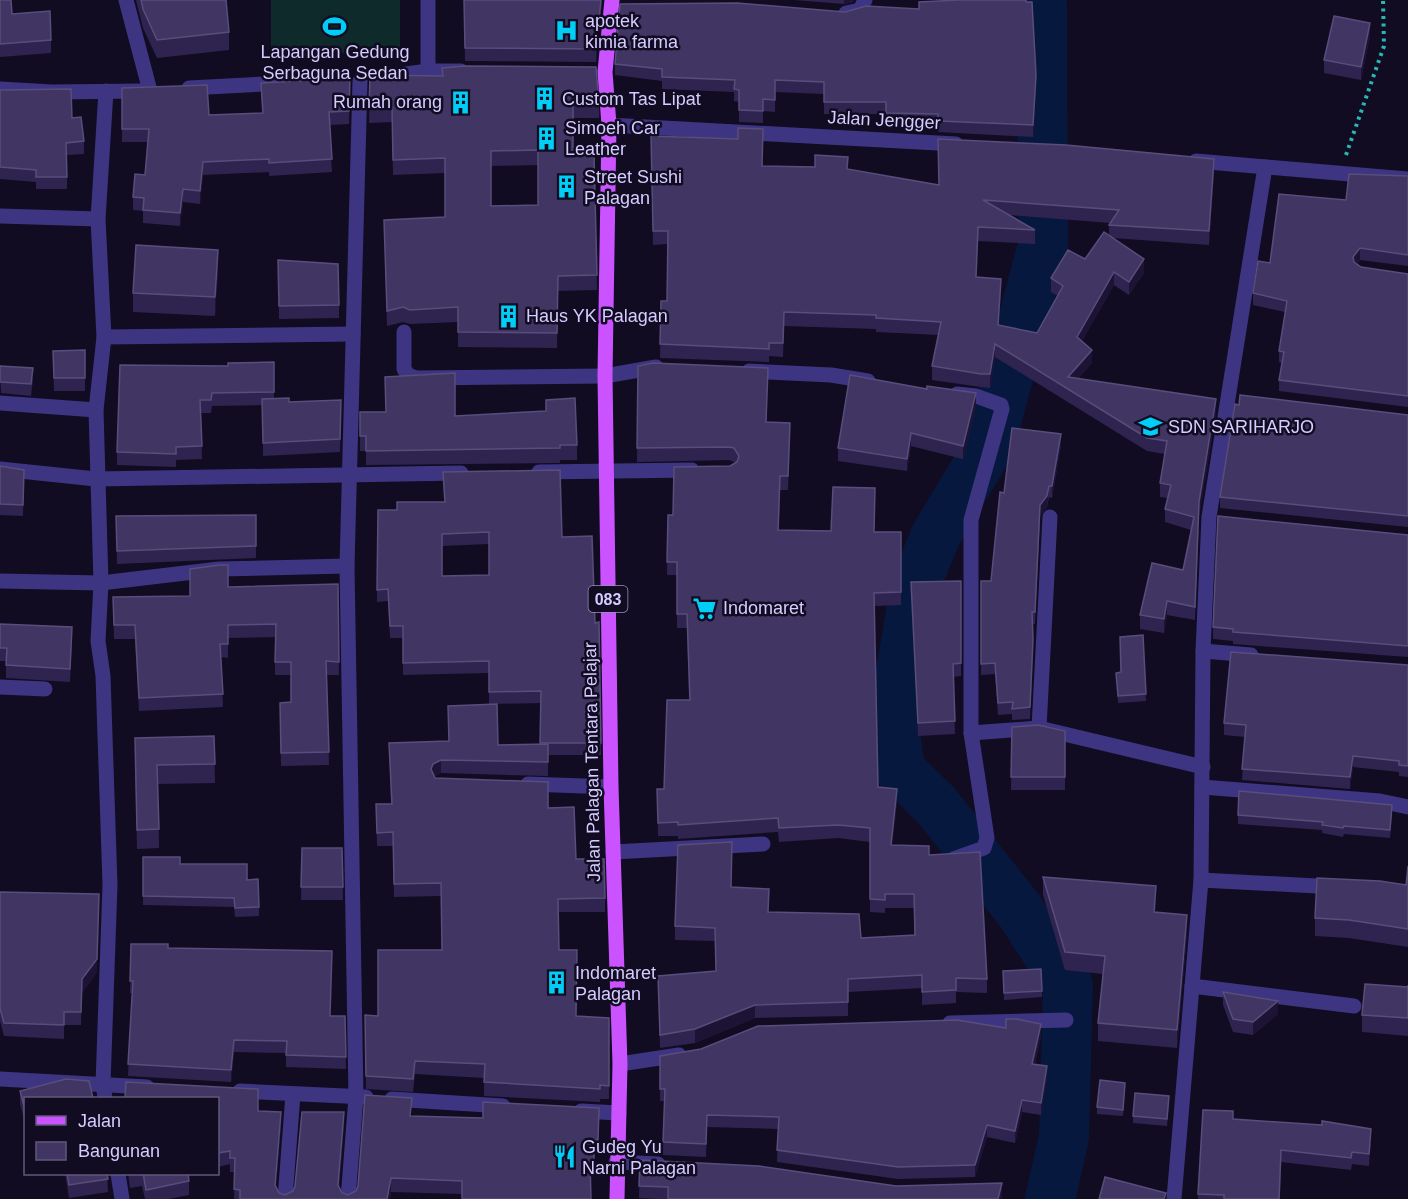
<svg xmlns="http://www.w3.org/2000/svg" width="1408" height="1199" font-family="Helvetica,sans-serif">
<rect width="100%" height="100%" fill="#110c21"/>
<path fill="#0f2a2b" d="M271,0h129v52l-129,2z"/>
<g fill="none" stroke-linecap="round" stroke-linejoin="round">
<path stroke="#07183f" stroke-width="50" d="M1042,0l1,245 -53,200 -54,90 -20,48 -23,135 7,52 36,35 84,106 48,74 -4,152 -14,62"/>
<path stroke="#29b6b6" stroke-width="4" stroke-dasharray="3 4.5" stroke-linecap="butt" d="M1346,155l38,-109 -1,-46"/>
<g stroke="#3d3582" stroke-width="15">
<path d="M404,332v37l4,6 9,3 188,-2"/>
<path d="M528,784l83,3"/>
</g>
<g stroke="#3d3582" stroke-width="15">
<path d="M126,0l24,91"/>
<path d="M428,0v71"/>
<path d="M846,13l14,-3 5,-10"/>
<path d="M377,78l51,-7h33"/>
<path d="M189,88l93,-5"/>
<path d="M0,89l52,3 89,-1"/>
<path d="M609,125l347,19"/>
<path d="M1196,161l212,18"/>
<path d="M0,216l98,3"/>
<path d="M104,337l249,-3"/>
<path d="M749,371l82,4 37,6"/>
<path d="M605,376l51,-9"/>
<path d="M0,403l96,7"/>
<path d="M0,469l96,10 365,-6"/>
<path d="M539,472l153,-2"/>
<path d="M0,581l101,2 118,-14 128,-3"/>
<path d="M1203,651l48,4"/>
<path d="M0,687l45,2"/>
<path d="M1039,728l11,-211"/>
<path d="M971,733l68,-5 164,39"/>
<path d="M1202,787l178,14 28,6"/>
<path d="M613,852l150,-8"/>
<path d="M953,859l31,-11 3,-10 -16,-105v-213l31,-111 -1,-4 -25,-9 -19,-2"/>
<path d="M1201,880l135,7"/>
<path d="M1192,986l162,20"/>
<path d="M950,1023l116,-3"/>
<path d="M620,1064l59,-9"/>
<path d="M0,1079l147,8"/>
<path d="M240,1091l126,6"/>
<path d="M105,1098l-2,-14 7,-199 -7,-209 -5,-35 3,-58 -5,-173 8,-73 -6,-118 8,-128"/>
<path d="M392,1099l111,7"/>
<path d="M581,1111l38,2"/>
<path d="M616,1162l42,2"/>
<path d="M118,1174l4,25"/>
<path d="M285,1199l8,-105"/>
<path d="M348,1199l8,-102 -9,-531 13,-485"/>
<path d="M1174,1199l27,-319 2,-229 6,-134 56,-350"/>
</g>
<path stroke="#ca53ff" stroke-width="15" d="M612,0l-7,72 4,53 -4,251 6,411 9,277 -3,135"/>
</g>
<g fill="#2f2450" fill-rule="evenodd">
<path d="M0,0l12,14 39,26v13l-51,4z"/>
<path d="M136,0h90l3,32v18l-72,8 -14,-30z"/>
<path d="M464,0h138l-6,62 -131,-1z"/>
<path d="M794,0h60l-1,2 -9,2z"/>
<path d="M1026,2l10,85 -3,50 -95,-5v-6l-52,-1v-11h-62v-20l-49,-2v20l-12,-1v12l-24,-1v-20l-5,-1v-9l-72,-3v-8l-47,-6v-11l230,-52 74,-3z"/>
<path d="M1370,36l-9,44 -37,-7v-13z"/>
<path d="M370,75l229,28v15h-26v37h21l3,135 -39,1 -1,57 -99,-1v-25l-48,2 -7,-2 -16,4 -3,-106 61,-3v-44l-52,2 -1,-53 -23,1zM538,165v40l-47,1v-40z"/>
<path d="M350,78l-1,46 -20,1 3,47 -63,4v-4l-66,3 -3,29 -17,-2 -3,24 -37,-3v-12l-10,-1v-13l12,-22 3,-33h-26v-54l87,27 53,-2 -1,-30z"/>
<path d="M0,90l72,28 12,23v13l-17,1v34h-31v-7l-36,-3z"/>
<path d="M651,136l111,30 86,4 91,15 275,-12 -5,72 -96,-7 31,35 -15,22 -15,-10 -32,56 10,22 -14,16 138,34 -17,103 -4,104 -28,-5 -3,18 -24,-4v-14l43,-45 8,-40 -26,-8v-13l3,-11 -8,-1v-14l5,-29 -18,-3 -152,-94 -5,31 -9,-1 -49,-7v-14l7,-31 -63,-3v-3l-92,-3 -1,31 -14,-1v6l-109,-4 1,-57h6v-57l-14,1zM1009,215l101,8 -1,2v10l-24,24 -34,19v14l7,4 -21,37 -39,-8 3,-33 -25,-15 2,-36 57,3v-14z"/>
<path d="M1408,176v90l-48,-6 -3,4 4,3 47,7v133l-129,-16v-11l3,-17 -3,-1v-11l6,-39 -32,-7v-12l17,-30 76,-63z"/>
<path d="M278,260l61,45v13l-60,1z"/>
<path d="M218,269l-3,47 -82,-4v-19z"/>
<path d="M85,350v41h-31l-1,-40z"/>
<path d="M274,362v36l15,4 52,-2 -1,52 -77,4v-51l-51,1 -1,7h-10l1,46 -26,1v7l-59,-2v-13l111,-86z"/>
<path d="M0,366l33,13 -2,17 -30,-3z"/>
<path d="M638,366l129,56 23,14 -2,54h-8l-1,40 122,2v73l-27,1 4,181 19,15 -5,43 37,10 58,124v14l-31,-1v11l-34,2v-17l-74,4v24l-93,2 -60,25 -35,5 -2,-72 58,-5 -1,-30 -40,-1v-14l56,-39 37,25 93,26 53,-3v-27h-29v5l-15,-1v-70l-32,-4 -59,4 -1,-10 -100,7v-3h-20l-1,-47h7l25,-89 -2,-72h-10v-53h-10l1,-60h5l57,-49 5,-3 -1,-1 -5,-2 -92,2z"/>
<path d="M976,406l-13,53 -52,-13 -4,25 -69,-10v-13z"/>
<path d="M360,412l95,4 122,29v15h-17v3l-194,2v-14h-6z"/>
<path d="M1408,415v112l-188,-19v-11z"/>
<path d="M1061,446l-9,52 -3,-1 -2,11 -7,8 -5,108h-3l1,27 -3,68 -18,1v-6l-14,1 -3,-41 -14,1v-94h10l13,-88z"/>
<path d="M0,466l24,4 -1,46 -23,-1z"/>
<path d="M443,472l119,65 33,86 4,-1 2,133h-53v21l-107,-3 -6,3v2l113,30 28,51 29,39v14h-47l1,38 17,66 33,2v81h-9v3l-116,-6v-18l-69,-4 -2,18 -47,-3 -1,-74 13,1 64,-66 -1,-54 -47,1 -1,-51h-16l-1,-42h15l-2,-61 109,2 42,-1 1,-41 -52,1v-31l-86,2v-37h-13l-2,-37 -11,1 1,-92h19l47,-8zM489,544v31l-47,1v-30z"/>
<path d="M256,515v43l-139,6 -1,-48z"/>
<path d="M1408,535v122l-175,-13v-3l-20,-2v-12z"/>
<path d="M961,581v95l-8,1 2,57 -37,2 -7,-154z"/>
<path d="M338,584l1,91h-12l2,90 -48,1 -1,-63 11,-1v-27h-16v-38l-47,1v20l-7,-1 2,50 -84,4 -4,-72h-21l-1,-42 77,-1 38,-9z"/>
<path d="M0,624l72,16 -2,42 -64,-4v-17h-6z"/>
<path d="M1143,635l3,66 -28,2 -2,-30 5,-1z"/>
<path d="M1408,665v112l-9,-1v-4l-46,-5 -3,22 -108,-9 3,-43 -21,-2v-12z"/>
<path d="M1012,727l53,4v59h-54z"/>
<path d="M214,736l1,47 -57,1 1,64 -22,1 -2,-92z"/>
<path d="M1392,814l-2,24 -46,-4 -1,3 -21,-4v-3l-84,-6v-9z"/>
<path d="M302,848h40l1,52h-42z"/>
<path d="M143,857l37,7 67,16 12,27v9l-24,1 -1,-10 -91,-2z"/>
<path d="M1408,866v81l-59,-9 -34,-2v-18l91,-33z"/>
<path d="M1043,877l113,27 -1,8 32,21 -10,115 -79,-7v-18l5,-49 -38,-4 -22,-75z"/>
<path d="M0,892l97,80 -15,21 -1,32h-17v14l-60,-3 -4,-15z"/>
<path d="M131,944l37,4 163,68h14l1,53 -60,-2v-14l-52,-1 -3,30 -103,-6 4,-83h-2z"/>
<path d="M1003,971l39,20v6l-38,3z"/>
<path d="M1408,985v51l-46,-4v-17l46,-28z"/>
<path d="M1223,992l55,22 -25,21 -20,-3 -10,-27z"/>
<path d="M1041,1036l-6,28 12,14 -6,37 -19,-3 -7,31 -28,-6 -12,40 -77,2 -121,-17 1,-33 -71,-2 -1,30 -43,-2 1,-54h-4v-45z"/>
<path d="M1125,1090l-2,26 -26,-2v-7z"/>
<path d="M20,1091l6,7v28l-6,-22z"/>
<path d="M218,1098l40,13 23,14 -5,62 3,6 6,2 8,-4 51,-65 -5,61 3,6 6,2 8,-4 55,-75 188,6 -1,31h-4v22l-132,19 -71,-2 -1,7h-156l1,-27h-5v-8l-12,3z"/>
<path d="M1169,1102l-2,24 -34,-3v-7z"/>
<path d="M1233,1119l138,22 -2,25 -17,-2 -1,6 -70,-8 -1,37h-82v-5z"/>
<path d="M640,1160l256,26 106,10v3h-346l-17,-1z"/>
<path d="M65,1173h42l1,19 -39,6z"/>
<path d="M128,1173h60l1,8v14l-20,4h-24l-3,-13 -12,2z"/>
</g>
<g fill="#1c1335">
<path d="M601,0h1l-6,62v-13z"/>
<path d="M844,0h10l-1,2 -9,2z"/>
<path d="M1370,23v13l-9,44v-13z"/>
<path d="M1036,75v12l-3,50v-12z"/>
<path d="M1214,159v14l-5,72v-14z"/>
<path d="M203,162v13l-3,29v-13z"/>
<path d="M183,189v13l-3,24v-13z"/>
<path d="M1360,248v12l-7,8v-11z"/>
<path d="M218,250v19l-3,47v-19z"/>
<path d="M1144,259v14l-15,22v-13z"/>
<path d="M1114,272v13l-37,65v-13z"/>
<path d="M1001,279v13l-3,47v-14z"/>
<path d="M995,344v13l-5,31v-14z"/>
<path d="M1092,350v13l-23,26 -1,-12z"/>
<path d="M976,393v13l-13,53v-13z"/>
<path d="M1216,399v14l-17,103 -4,104 4,-118z"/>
<path d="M911,433v13l-4,25v-12z"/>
<path d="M1061,434v12l-9,52v-12z"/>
<path d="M1049,486l-2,22 -7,8 -5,108 5,-119z"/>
<path d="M1167,601v14l-3,18v-14z"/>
<path d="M1033,639v12l-3,68v-12z"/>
<path d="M1353,756v11l-3,22v-12z"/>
<path d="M441,760v13l-8,4 -2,-8 2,-5z"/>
<path d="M897,789v13l-6,57v-14z"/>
<path d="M1156,886v18l-2,25v-17z"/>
<path d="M99,894l-2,78 -15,21 -1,32 1,-46z"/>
<path d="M1187,915v18l-10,115v-18z"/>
<path d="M1278,1001v13l-25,21v-13z"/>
<path d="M755,1005v13l-60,25v-14z"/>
<path d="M1041,1024v12l-9,40v-12z"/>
<path d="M234,1040v12l-3,30v-12z"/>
<path d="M1047,1066v12l-6,37v-12z"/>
<path d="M1022,1100v12l-7,31v-12z"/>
<path d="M281,1112v13l-6,73v-13z"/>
<path d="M344,1112v14l-6,72v-13z"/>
<path d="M987,1125v12l-12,40v-12z"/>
<path d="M1371,1129v12l-2,25v-12z"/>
<path d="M391,1178v14l-1,7h-3z"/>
<path d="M1002,1183v16h-4z"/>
</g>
<g fill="#413663" stroke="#584d7b" stroke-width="1.5" fill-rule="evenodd">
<path d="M0,0h11l1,14 38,-3 1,29 -51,4z"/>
<path d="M141,0h85l3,32 -72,8 -14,-31z"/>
<path d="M464,0h137l-5,49 -131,-1z"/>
<path d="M958,0h68v2h6l4,73 -3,50 -95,-4v-7l-52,-1v-11h-62v-20l-49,-2v20l-12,-1v12l-24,-1v-20l-5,-1 1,-9 -73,-3v-8l-47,-5 5,-60 117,-1 108,9 21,-6 53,3v-7z"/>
<path d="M1334,16l36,7 -9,44 -37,-7z"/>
<path d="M465,66l131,1 3,36 -26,1v51h21l3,120 -39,1 -1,57 -99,-1v-25l-48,3 -7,-3 -16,4 -3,-91 61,-3v-59l-52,2 -1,-53 -23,1 1,-33 73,1 -1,-8zM538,150v55l-47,1v-55z"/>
<path d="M350,78l-1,33 -20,1 3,47 -63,4v-4l-66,3 -3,29 -17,-2 -3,24 -37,-3 1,-12 -11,-1 2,-23 10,1 4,-46h-27v-41l85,-3 2,30 54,-2 -2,-30z"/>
<path d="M71,89l1,29 9,-1 3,24 -18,2 1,34h-31v-7l-36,-3v-77z"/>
<path d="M738,128l25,1 -1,37 53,1v-12l33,2 -1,12 92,16 -1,-46 128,6 148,14 -5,72 -100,-6 10,-15 -136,-10 52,30 -57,-3 -2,50 25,2 -3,46 39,8 26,-47 -12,-8 17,-28 17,9 19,-27 40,27 -15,23 -15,-10 -37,65 15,13 -24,27 148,22 -17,103 -4,105 -28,-6 -3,18 -24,-4 12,-52 31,7 11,-53 -29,-8 6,-24 -11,-2 7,-42 -20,-3 -152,-94 -5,30h-9l-49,-8 9,-44 -65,-4v-3l-92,-3 -1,31h-14v6l-109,-5 1,-43h6l1,-70h-15l-2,-95 87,3z"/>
<path d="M1349,174l59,2v79l-48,-7 -7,9 1,5 7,5 47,7v122l-129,-16 5,-28 -5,-1 8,-50 -34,-8 5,-32 12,2 9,-69 67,6z"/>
<path d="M136,245l82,5 -3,47 -82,-4z"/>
<path d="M278,260l60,4 1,41 -60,1z"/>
<path d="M85,350v28h-31l-1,-27z"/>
<path d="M274,362v30l-62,1 -1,7h-11l2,46 -26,1v7l-59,-2 3,-87 108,1v-3z"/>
<path d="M653,363l115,5 -2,54 24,1 -2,53h-8l-2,54 53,1 2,-44 42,1 -1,44h27v60l-27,1 4,194 19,2 -6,56 38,1v9l51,-3 7,127 -31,-1v12l-34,2v-17l-74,4v23l-93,3 -60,24 -35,6 -2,-59 58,-5 -1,-43 -40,-2 3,-81 54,-3 -1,45 38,2 -1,23 91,2 2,24 54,-3 -1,-41h-29v6l-15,-1v-71l-32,-3 -59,3 -1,-10 -100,7v-3l-20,1 -1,-34h7l3,-89h23l-3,-86h-10v-52h-10l1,-47h5l1,-48 56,-1 7,-4 2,-6 -5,-8 -5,-1 -92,1 1,-82z"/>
<path d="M0,366l33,2 -2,16 -31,-2z"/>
<path d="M455,373v43l91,-5v-11l29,-2 2,47h-17v3l-194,3v-15h-6v-24h26l-1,-35z"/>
<path d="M850,375l77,14v-3l49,7 -13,53 -52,-13 -4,26 -69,-11z"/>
<path d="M1240,395l168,20v101l-188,-19 15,-93 4,1z"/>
<path d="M289,398v4l52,-2 -1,39 -77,4 -1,-44z"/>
<path d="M1012,428l49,6 -9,52h-3l-2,10 -7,9 -5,107h-3l1,27 -3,68 -18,2 1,-7 -15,1 -3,-40 -14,1v-83h10l9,-89 4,1z"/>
<path d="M0,466l24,4 -1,35 -23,-1z"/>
<path d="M560,470l2,67 30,-1 3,87 4,-1 2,121h-61l1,-52 -52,1v-31l-86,2v-37h-13l-2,-37 -11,1 1,-80h19v-8h48l-2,-30zM489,532v43l-47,1v-42z"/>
<path d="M256,515v31l-139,5 -1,-35z"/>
<path d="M1218,516l190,19v111l-175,-14v-3l-20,-2z"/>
<path d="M220,565h8v22l110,-3 1,78 -13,-1 3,91 -48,1 -1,-50 11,-1v-40h-16l1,-38 -48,1v19h-8l3,50 -84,4 -4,-73h-21l-1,-28 77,-1v-27z"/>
<path d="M961,581v82l-8,1 2,57 -37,2 -7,-141z"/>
<path d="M0,624l72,3 -2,42 -64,-4 1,-17h-7z"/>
<path d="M1143,635l3,59 -28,2 -2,-23 5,-1 -1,-35z"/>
<path d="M1231,652l177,13v101l-9,-1v-4l-46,-5 -3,21 -108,-8 4,-44 -22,-2z"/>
<path d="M497,704l1,41 50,-1v18l-107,-2 -8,4 -2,5 4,9 113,4v26l26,-1 2,52h28l1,39 -47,1 1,51h18l-1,66 33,2v68l-9,-1v4l-116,-7 1,-18 -70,-3 -2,18 -47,-3 -1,-61 13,1v-66h64l-1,-67 -47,1 -1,-52 -16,1 -1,-29h16l-3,-61 60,-2 -1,-35z"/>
<path d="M1038,725l27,6v46h-54l1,-50z"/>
<path d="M214,736l1,28 -58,1 2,64 -22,1 -2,-92z"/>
<path d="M1239,791l153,14 -2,25 -46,-4 -1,2 -21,-3 1,-3 -85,-7z"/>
<path d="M302,848h40l1,39h-42z"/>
<path d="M143,857h37v7h67v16l11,-1 1,28 -24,1 -1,-10 -91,-2z"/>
<path d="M1408,866v63l-59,-9 -34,-2 2,-40 63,3 26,4z"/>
<path d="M1043,877l113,9 -2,26 33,3 -10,115 -79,-7 7,-67 -40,-4z"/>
<path d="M0,892l99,2 -2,65 -15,20 -1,33h-17v13l-60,-2 -4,-15z"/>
<path d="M131,944h37v4l164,3 -2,65h15l1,41 -60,-2 1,-14 -53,-1 -3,30 -103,-6 5,-83h-3z"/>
<path d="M1041,969l1,22 -38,2 -1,-22z"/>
<path d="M1365,984l43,3v-2v33l-46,-3z"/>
<path d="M1223,992l55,9 -25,21 -20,-3z"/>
<path d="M1006,1019h10l25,5 -9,40 15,2 -6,37 -19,-3 -7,31 -28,-6 -12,40 -77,2 -121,-17 2,-33 -72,-2 -1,29 -43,-2 2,-53h-5v-33l41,-7 57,-23 199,-6 49,8z"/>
<path d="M66,1079l23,2 4,17h-67v15l-6,-22z"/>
<path d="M1100,1080l25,3 -2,27 -26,-3z"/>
<path d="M126,1082l132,7v22l23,1 -6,73 4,8 6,2 8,-4 2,-5 7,-74h42l-6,73 4,8 6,2 8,-4 2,-5 7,-91 47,3 -2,18 73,2v-16l116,6 -1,32h-4v21h-4l1,38h-129v-18l-71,-3 -4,21h-147v-9l-6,-1 1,-31h-5v-7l-12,2v-55h-93z"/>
<path d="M1135,1093l34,3 -2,23 -34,-3z"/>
<path d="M1203,1110l30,1v8l89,6v-4l49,8 -2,25 -17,-2 -1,6 -70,-8 -2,49h-55v-4l-26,-1z"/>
<path d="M640,1160l119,6 137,20 106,-3 -4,16h-330v-12l-29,-1z"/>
<path d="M67,1173h40l1,6 -39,6z"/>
<path d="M143,1173h45l1,8 -43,9z"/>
<path d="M1105,1177l61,16 -2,6h-65z"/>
</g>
<defs>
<symbol id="stadium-bare" viewBox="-9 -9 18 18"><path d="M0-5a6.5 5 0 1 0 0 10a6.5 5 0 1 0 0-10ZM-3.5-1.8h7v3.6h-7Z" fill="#00cef7" stroke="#110c21" stroke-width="2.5" paint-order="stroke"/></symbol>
<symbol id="hospital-bare" viewBox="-9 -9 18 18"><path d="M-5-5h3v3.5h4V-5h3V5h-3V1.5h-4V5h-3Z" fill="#00cef7" stroke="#110c21" stroke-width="2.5" paint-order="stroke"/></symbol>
<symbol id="building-bare" viewBox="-9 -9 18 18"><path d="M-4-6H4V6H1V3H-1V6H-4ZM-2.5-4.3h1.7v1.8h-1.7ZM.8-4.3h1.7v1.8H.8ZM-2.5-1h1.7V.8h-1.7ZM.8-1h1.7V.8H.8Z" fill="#00cef7" stroke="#110c21" stroke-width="2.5" paint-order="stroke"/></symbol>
<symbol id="school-bare" viewBox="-9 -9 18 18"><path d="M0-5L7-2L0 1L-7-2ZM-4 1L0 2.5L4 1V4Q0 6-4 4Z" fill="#00cef7" stroke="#110c21" stroke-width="2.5" paint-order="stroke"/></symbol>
<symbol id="supermarket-bare" viewBox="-9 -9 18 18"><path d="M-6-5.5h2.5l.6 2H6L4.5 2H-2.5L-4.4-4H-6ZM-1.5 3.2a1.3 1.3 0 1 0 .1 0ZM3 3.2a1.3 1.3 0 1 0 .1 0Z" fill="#00cef7" stroke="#110c21" stroke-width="2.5" paint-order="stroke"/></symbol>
<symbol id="restaurant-bare" viewBox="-9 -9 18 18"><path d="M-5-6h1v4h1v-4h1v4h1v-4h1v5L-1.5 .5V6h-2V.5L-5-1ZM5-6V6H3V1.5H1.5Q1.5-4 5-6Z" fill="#00cef7" stroke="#110c21" stroke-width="2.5" paint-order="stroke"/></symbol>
</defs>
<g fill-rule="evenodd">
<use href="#stadium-bare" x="318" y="10" width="33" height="33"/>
<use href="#hospital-bare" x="550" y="14" width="33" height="33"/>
<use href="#building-bare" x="528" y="82" width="33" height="33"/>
<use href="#building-bare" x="444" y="86" width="33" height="33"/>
<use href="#building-bare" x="530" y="122" width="33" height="33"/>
<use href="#building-bare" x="550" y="170" width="33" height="33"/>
<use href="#building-bare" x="492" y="300" width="33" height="33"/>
<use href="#school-bare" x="1134" y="410" width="33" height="33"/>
<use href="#supermarket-bare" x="688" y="592" width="33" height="33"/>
<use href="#building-bare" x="540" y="966" width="33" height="33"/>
<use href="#restaurant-bare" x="548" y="1140" width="33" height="33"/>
</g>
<g text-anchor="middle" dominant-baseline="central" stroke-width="5" stroke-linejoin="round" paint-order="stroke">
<rect fill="#110c21" stroke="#9a92bc" stroke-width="1.5" x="588.5" y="586" width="39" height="26" rx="4.5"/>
<g font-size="16" font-weight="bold" fill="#d5ccff">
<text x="608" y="599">083</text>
</g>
<g font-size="18" fill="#d5ccff" stroke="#110c21" text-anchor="start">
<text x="585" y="21">apotek<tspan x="585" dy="21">kimia farma</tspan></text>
<text x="335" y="52" text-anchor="middle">Lapangan Gedung<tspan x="335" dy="21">Serbaguna Sedan</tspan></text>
<text x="562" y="99">Custom Tas Lipat</text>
<text x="442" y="102" text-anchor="end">Rumah orang</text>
<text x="565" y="128">Simoeh Car<tspan x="565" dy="21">Leather</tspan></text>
<text x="584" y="177">Street Sushi<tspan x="584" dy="21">Palagan</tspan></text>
<text x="526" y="316">Haus YK Palagan</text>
<text x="1168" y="427">SDN SARIHARJO</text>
<text x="723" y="608">Indomaret</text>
<text x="575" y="973">Indomaret<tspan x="575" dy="21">Palagan</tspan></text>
<text x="582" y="1147">Gudeg Yu<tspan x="582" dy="21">Narni Palagan</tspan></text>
</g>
<g font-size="18" fill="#d5ccff" stroke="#110c21">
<text transform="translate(884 120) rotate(3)">Jalan Jengger</text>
<text transform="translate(592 762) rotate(-91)">Jalan Palagan Tentara Pelajar</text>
</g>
</g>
<rect x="24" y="1097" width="195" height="78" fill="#110c21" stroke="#5f597a" stroke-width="1.5"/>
<rect x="36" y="1116" width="30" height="9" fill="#ca53ff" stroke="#5f597a" stroke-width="1.5"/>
<text x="78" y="1127" font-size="18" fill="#d5ccff">Jalan</text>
<rect x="36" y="1142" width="30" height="18" fill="#413663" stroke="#5f597a" stroke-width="1.5"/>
<text x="78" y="1157" font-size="18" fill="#d5ccff">Bangunan</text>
</svg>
